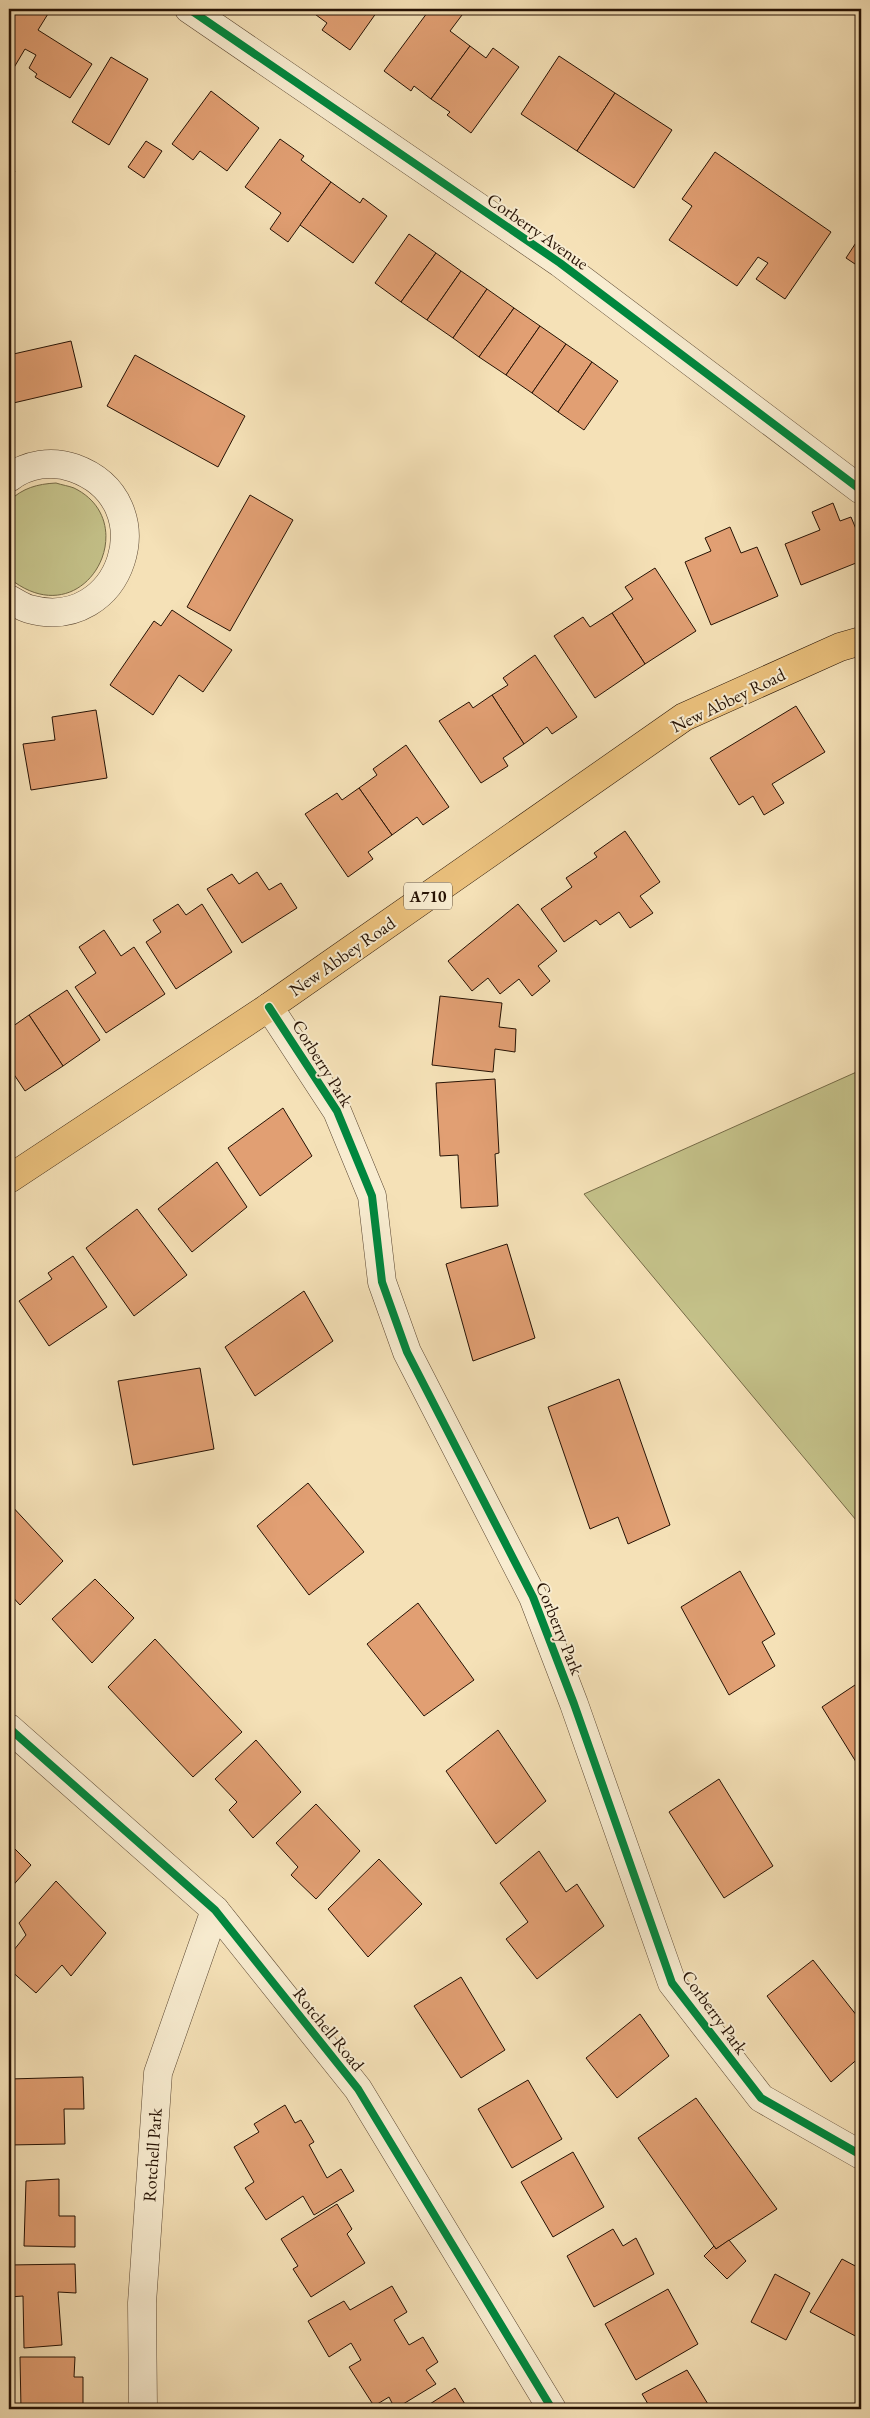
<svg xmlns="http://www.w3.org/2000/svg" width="870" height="2418" font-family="'EB Garamond',serif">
<rect width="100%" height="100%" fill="#f5e1b7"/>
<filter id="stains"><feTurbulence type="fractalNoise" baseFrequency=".004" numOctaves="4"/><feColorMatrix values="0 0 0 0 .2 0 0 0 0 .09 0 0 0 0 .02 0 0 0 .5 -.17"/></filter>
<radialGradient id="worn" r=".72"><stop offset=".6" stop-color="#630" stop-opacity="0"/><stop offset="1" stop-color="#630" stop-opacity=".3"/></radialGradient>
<g fill="#c4c189" stroke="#756a46">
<path d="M56,483c6,2 13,3 18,5 72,35 10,151 -65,90v-77c14,-13 28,-17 47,-18z"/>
<path d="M861,1070v456l-277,-332z"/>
</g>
<g fill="#e19f73" stroke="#261204">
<path d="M9,9h42l-13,21 54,34 -22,34 -35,-21 2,-3 -8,-6 7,-13 -11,-6 -16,27z"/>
<path d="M308,9h71l-29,41 -28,-20 5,-7z"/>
<path d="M430,9h25l7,6 -12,16 20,15 -39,53 -17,-13 -3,5 -27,-20z"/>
<path d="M470,46l16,12 7,-10 26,19 -48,66 -24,-18 3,-3 -19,-13z"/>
<path d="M559,56l56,37 -38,58 -56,-37z"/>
<path d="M111,57l37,22 -39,66 -37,-23z"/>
<path d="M211,91l48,37 -32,43 -27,-20 -7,9 -21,-16z"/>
<path d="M615,93l57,37 -38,58 -57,-37z"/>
<path d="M280,139l24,17 -3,4 30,22 -43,60 -18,-13 11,-16 -36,-26z"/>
<path d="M146,141l16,10 -18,27 -16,-11z"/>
<path d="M715,152l116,80 -46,67 -29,-20 12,-16 -10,-6 -21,29 -68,-46 23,-34 -10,-7z"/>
<path d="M9,166l6,5 -6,9z"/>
<path d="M331,182l29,21 3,-5 24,18 -34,47 -53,-38z"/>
<path d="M409,234l27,19 -35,49 -26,-19z"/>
<path d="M861,235v33l-15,-10z"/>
<path d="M436,253l25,18 -34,49 -26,-18z"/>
<path d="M461,271l26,18 -34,49 -26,-18z"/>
<path d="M487,289l27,19 -35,49 -26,-19z"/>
<path d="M514,308l26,18 -34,49 -27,-18z"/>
<path d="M540,326l26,18 -34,49 -26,-18z"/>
<path d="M71,341l11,46 -73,17v-49z"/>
<path d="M566,344l26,18 -34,50 -26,-19z"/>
<path d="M135,355l110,61 -27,51 -111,-61z"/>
<path d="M592,362l26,19 -34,49 -26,-18z"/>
<path d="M250,495l43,25 -63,111 -43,-24z"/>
<path d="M833,503l7,18 11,-4 10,24v20l-60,24 -16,-41 35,-14 -8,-18z"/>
<path d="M730,527l11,26 16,-6 21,49 -67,29 -26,-63 26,-11 -6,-13z"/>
<path d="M655,568l41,63 -51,33 -33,-51 21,-14 -8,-12z"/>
<path d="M172,610l60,40 -29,42 -24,-17 -26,40 -43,-30 44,-64 7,5z"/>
<path d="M612,613l33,51 -50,34 -41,-62 29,-19 7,10z"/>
<path d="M535,655l42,62 -25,17 -5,-7 -23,17 -32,-49 16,-10 -5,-7z"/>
<path d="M492,695l32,49 -21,14 5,8 -27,17 -42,-62 30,-19 4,6z"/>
<path d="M796,706l29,46 -53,32 12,19 -20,12 -11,-19 -14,9 -29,-47z"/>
<path d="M96,710l11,68 -76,12 -8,-46 32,-4 -3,-23z"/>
<path d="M406,745l43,62 -26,18 -6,-8 -25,18 -33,-47 18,-13 -4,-6z"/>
<path d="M359,788l33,47 -24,17 5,7 -25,18 -43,-63 32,-21 5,7z"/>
<path d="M625,831l35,51 -20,14 13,17 -23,15 -11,-16 -19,13 -4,-5 -32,22 -23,-33 31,-22 -6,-9 31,-21 -3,-4z"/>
<path d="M257,872l12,18 12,-7 16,25 -55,35 -35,-54 25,-15 7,10z"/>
<path d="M178,904l8,11 16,-11 30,48 -56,37 -30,-47 15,-10 -8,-12z"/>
<path d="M518,904l39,47 -19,15 12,15 -18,15 -13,-17 -19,15 -12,-16 -16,13 -24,-30z"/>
<path d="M104,930l17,26 13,-9 31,47 -59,39 -31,-46 21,-14 -17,-26z"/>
<path d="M67,990l33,50 -37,26 -34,-51z"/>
<path d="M440,996l62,7 -3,24 17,2 -1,23 -20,-3 -2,23 -61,-7z"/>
<path d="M29,1015l34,51 -38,25 -16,-24v-38z"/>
<path d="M495,1079l4,74 -4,1 3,52 -37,2 -3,-53 -18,1 -4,-73z"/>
<path d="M283,1108l29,48 -52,40 -32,-48z"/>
<path d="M217,1162l30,45 -55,45 -34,-43z"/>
<path d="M137,1209l50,66 -53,41 -48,-68z"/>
<path d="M507,1244l28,94 -62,23 -27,-97z"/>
<path d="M73,1256l34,51 -58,39 -30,-45 33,-22 -4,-6z"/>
<path d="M304,1291l29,50 -78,55 -30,-49z"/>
<path d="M200,1368l14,81 -81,16 -15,-84z"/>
<path d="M619,1379l51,146 -42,19 -10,-27 -28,12 -42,-122z"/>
<path d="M308,1483l56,69 -55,43 -52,-69z"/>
<path d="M9,1503l54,58 -43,44 -11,-12z"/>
<path d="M740,1571l35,63 -13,8 13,24 -46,29 -48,-88z"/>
<path d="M95,1579l39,39 -42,45 -40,-44z"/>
<path d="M418,1603l56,77 -50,36 -57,-72z"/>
<path d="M155,1639l87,93 -49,45 -85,-90z"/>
<path d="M861,1681v89l-39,-63z"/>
<path d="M498,1730l48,71 -50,43 -50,-73z"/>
<path d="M256,1740l45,52 -48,46 -24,-28 8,-8 -22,-23z"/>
<path d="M719,1779l54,87 -49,32 -55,-86z"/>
<path d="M316,1804l44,47 -44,48 -25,-24 7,-8 -22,-24z"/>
<path d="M9,1843l22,22 -22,25z"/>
<path d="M539,1851l27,41 11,-8 27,42 -67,53 -31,-40 22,-17 -28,-39z"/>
<path d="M379,1859l43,45 -54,53 -40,-48z"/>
<path d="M56,1881l50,52 -35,43 -9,-11 -26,28 -27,-24v-13l17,-21 -7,-12z"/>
<path d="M813,1960l48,61v35l-30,26 -64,-86z"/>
<path d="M461,1977l44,73 -44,28 -47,-72z"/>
<path d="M640,2014l29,42 -52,42 -31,-40z"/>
<path d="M83,2077l1,32h-20l1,35 -56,1v-66z"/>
<path d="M528,2080l34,59 -50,29 -34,-59z"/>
<path d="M696,2098l81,111 -61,40 -78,-111z"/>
<path d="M285,2105l10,18 6,-3 13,22 -5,3 18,33 14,-9 13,22 -40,24 -11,-19 -37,24 -21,-32 9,-6 -20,-35 25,-15 -5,-8z"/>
<path d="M573,2152l31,55 -51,30 -32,-55z"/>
<path d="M59,2179v37h16v31l-51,-1 2,-65z"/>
<path d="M337,2204l15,25 -5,5 18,29 -54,34 -18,-28 5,-3 -17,-27z"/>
<path d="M613,2229l10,17 13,-8 18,36 -60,33 -27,-51z"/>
<path d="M729,2240l17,21 -19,18 -23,-23 10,-10 2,3z"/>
<path d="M842,2259l19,10v70l-51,-27z"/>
<path d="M75,2264l1,29 -18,-1 4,53 -38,3 -1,-52 -14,1v-32z"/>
<path d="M775,2274l35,19 -24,47 -35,-18z"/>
<path d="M392,2286l15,26 -13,8 15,25 14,-8 15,25 -12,8 10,14 -41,25 -6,-12 -15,9 -25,-39 12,-7 -10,-17 -22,14 -21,-36 36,-20 6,9z"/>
<path d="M668,2289l30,55 -62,36 -31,-56z"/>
<path d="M20,2357h55l-1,20h9v31l-62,1z"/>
<path d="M687,2370l24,39h-60l-9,-15z"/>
<path d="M455,2388l13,21h-46z"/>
</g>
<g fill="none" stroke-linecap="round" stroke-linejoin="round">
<defs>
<g id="street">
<path d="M189,9l371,254 301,227"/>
<path d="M9,478c18,-14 43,-18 65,-10 92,33 48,167 -45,141 -7,-2 -14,-7 -20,-10"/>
<path d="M269,1007l68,104 35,85 10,86 25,70 126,245 41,107 98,279 89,115 100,57"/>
<path d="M9,1728l206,182 143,179 194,320"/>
<path d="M143,2409l-1,-106 16,-230 57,-163"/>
</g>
<path id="primary" d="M9,1179l260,-172 415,-290 156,-70 21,-6"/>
</defs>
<use href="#street" stroke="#5a4631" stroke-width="29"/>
<use href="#primary" stroke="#261204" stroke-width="29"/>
<use href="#street" stroke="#f8ecd0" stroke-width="28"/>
<use href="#primary" stroke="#eac07c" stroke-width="28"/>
<defs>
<g id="cycleway">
<path d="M189,9l371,254 301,227"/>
<path d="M269,1007l68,104 35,85 10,86 25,70 126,245 41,107 98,279 89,115 100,57"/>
<path d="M9,1728l206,182 143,179 194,320"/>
</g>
</defs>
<use href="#cycleway" stroke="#f8ecd0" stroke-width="11"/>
<use href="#cycleway" stroke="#00873e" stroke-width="8"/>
</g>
<g text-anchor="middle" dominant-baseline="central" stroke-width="4" stroke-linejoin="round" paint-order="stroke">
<rect fill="#f8ecd0" stroke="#655341" stroke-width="1" x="404" y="882.5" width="48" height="27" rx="4"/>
<g font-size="16" font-weight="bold" fill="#261204">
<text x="428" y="896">A710</text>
</g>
<g font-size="18" fill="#261204" stroke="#f8ecd0">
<text transform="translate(538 231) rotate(35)">Corberry Avenue</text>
<text transform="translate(728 700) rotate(-26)">New Abbey Road</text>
<text transform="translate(342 956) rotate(-35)">New Abbey Road</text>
<text transform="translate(323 1063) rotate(58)">Corberry Park</text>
<text transform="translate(560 1628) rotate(68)">Corberry Park</text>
<text transform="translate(715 2012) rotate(54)">Corberry Park</text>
<text transform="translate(329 2029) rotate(51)">Rotchell Road</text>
<text transform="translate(152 2155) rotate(-86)">Rotchell Park</text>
</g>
</g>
<rect width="870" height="2418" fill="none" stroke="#f5e1b7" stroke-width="30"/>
<rect x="10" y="10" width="850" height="2398" fill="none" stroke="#261204" stroke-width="2.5"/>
<rect x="15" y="15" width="840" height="2388" fill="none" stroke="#261204"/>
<rect width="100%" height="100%" filter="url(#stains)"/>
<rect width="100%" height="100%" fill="url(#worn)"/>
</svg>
